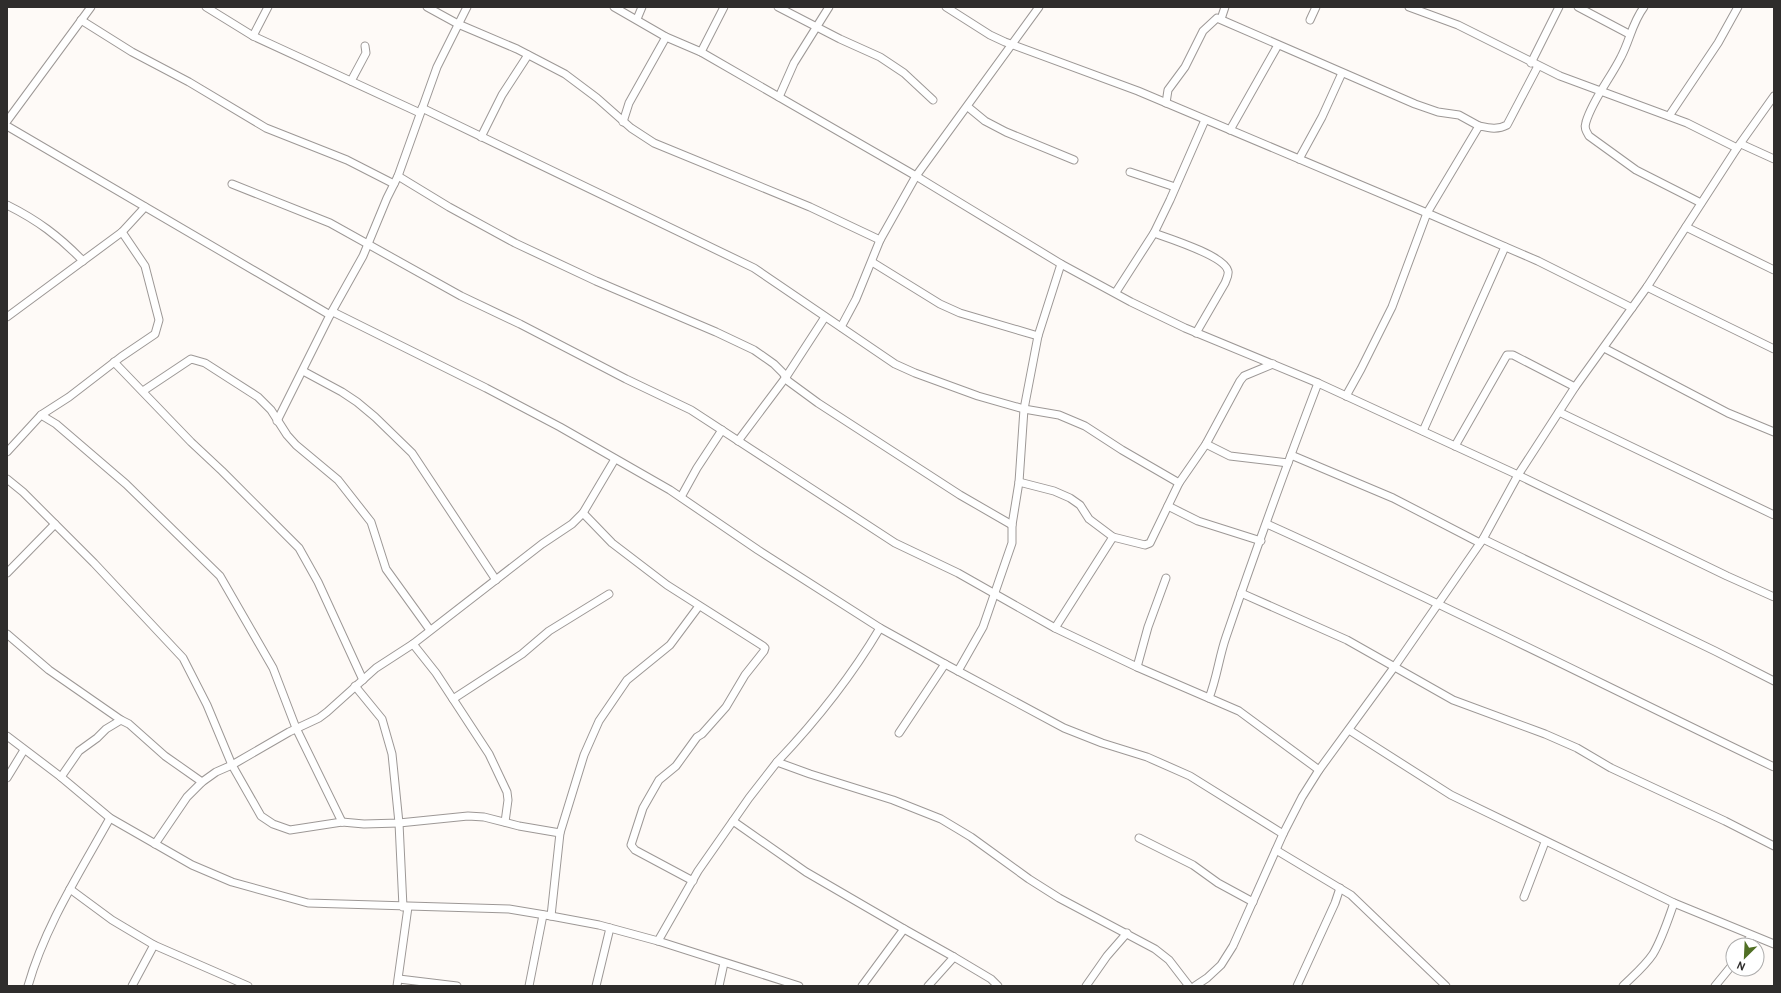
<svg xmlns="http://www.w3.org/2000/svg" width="1781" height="993" font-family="Overpass,sans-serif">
<rect width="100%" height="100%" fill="#fefaf7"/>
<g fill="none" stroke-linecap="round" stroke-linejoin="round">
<defs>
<g id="minor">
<path d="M206,7l47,29 167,77"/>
<path d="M427,7l31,17 59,25 48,25 32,24 34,30 23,15 156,64 70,33"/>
<path d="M614,7l52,30 35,15 215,124 145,88 70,38 54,26 133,55 200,92 209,101 47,21"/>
<path d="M778,7l62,32 40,18 24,16 29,27"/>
<path d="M946,7l44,28 15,7 133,49 289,122 111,48 94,47"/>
<path d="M1409,7l49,18 102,51 127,47 50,25 37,-52"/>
<path d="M1578,7l51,27"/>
<path d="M1644,7c-12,16 -14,33 -23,50 -11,22 -28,42 -35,65 -2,6 0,9 3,14l47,34 65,33"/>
<path d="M637,19l5,-12"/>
<path d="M1221,19l4,-12"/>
<path d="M81,20l51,32 57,30 77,46 81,32 47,24"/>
<path d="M1310,20l6,-13"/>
<path d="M253,36l15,-29"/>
<path d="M701,52l23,-45"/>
<path d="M1531,63l28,-56"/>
<path d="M351,81l15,-28 -1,-7"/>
<path d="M779,97l15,-34 35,-56"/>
<path d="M1166,103l2,-13 17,-23 18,-36 14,-13 198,86 23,8 21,3 20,11"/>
<path d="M968,107l17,14 21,11 68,28"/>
<path d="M422,108l332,160 141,96 20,9 63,23 46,13 35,6 26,11 37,24 57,33"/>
<path d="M1669,116l49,-73 20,-36"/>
<path d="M7,121l84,-114"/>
<path d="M623,122l6,-19 37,-66"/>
<path d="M7,126l323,189 33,-59 24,-58 11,-22 39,-109 30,-60"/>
<path d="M1230,130l48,-85"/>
<path d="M481,137l21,-42 26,-40"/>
<path d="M1741,144l33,15"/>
<path d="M1299,159l23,-42 20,-44"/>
<path d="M1130,172l45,15"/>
<path d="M398,176l51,31 66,36 81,38 120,51 38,18 20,14 9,9 5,8 30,22 142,92 52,30"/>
<path d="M232,184l98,39 131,73 59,28 106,55 65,31 204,133 63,30 97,55 82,39 102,44 80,59"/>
<path d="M7,205c30,15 52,31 76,56"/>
<path d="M1686,227l88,43"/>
<path d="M1154,233c14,5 71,23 74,38 1,4 -2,9 -3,12l-29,50"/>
<path d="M872,262l68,42 20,9 78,23"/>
<path d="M1647,287l127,62"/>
<path d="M1116,292l38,-59 16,-33 35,-80"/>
<path d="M333,312l153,76 74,39 110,63 88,60 122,78 65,36 119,64 38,15 45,14 43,19 93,58"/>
<path d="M7,317l115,-85 23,-25"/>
<path d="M841,327l15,-28 24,-59 36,-64 123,-169"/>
<path d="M1604,348l124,65 46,19"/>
<path d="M114,362l77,80 31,29 77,77 19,34 45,98"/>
<path d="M303,371l39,21 15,10 18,15 37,36 84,127"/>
<path d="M143,391l48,-32 14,4 53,34 13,13 16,25 9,10 42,35 33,42 15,47 44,61"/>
<path d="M1346,396l15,-27 31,-62 35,-94 52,-87c10,2 19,4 28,-1l31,-59"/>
<path d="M1559,412l215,103"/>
<path d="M41,415l15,9 70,60 94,92 53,92 23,60 46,94"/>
<path d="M277,421l53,-106"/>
<path d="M1423,431l82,-184"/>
<path d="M738,441l48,-64 39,-60"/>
<path d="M1206,444l24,12 58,7"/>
<path d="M1455,446l52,-91h6l62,32"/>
<path d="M7,452l34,-37 28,-18 52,-40 34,-23 4,-14 -14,-54 -23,-34"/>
<path d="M1291,455l102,43 87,45"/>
<path d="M7,479l16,13 71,71 89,95 24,47 25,60 29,51 12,8 17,6 52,-8 22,2 35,-1 69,-7 16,1 35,9 41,7 -9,83"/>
<path d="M1019,482l35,9 16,7 10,7 9,14 24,18"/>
<path d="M681,497l16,-29 25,-38"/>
<path d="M1168,506l30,15 63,20"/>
<path d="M583,513l29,30 55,42 96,61 2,2 -1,3 -19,24 -19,32 -24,27 -5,3 -21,29 -17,14 -16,28 -12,37 4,5 58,31"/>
<path d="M1267,524c171,77 338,162 507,243"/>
<path d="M1483,539l232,112 59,30"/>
<path d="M7,573l48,-49"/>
<path d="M1241,593l106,47 106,60 92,34 32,14 34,20 114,53 49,25"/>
<path d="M1055,628l58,-91 32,8 5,-2 29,-60 27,-39 34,-63 4,-5 29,-12"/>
<path d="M7,634l42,36 72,50"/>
<path d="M413,644l23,29 53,81 18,38 1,8 -3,22"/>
<path d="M1137,667l11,-40 18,-49"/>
<path d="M958,671l25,-44 29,-84v-18l7,-43 5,-73 14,-73 23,-72"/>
<path d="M355,686l27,33 10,35 7,69 4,84"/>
<path d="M1209,698c8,-20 10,-41 17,-61 29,-85 60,-170 92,-254"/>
<path d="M453,699l69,-45 27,-23 60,-37"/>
<path d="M1349,730l102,65 223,108 100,41"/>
<path d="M899,733l46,-69"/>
<path d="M7,736l54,41 49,41 82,47 40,17 76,21 201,6 42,7 48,9 59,16 141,45"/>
<path d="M777,762c39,-41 74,-85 103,-134"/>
<path d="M61,777l18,-26 18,-13 9,-9 15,-9 8,4 36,32 37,26"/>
<path d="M7,778l17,-28"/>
<path d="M733,821l73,51 98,57 50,28 37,22 7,7"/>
<path d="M560,833l24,-78 15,-34 28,-41 43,-35 29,-39"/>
<path d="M1139,838l54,27 25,18 35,19"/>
<path d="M155,844l32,-47 15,-15 14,-10 16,-7 57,-33 30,-14 8,-6 49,-44 37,-24 129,-100 30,-20 11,-11 32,-54"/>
<path d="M1276,850l75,45 95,91"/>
<path d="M70,889l42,31 42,25 94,41"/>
<path d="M1524,897l21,-55"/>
<path d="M658,941l40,-70 51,-73 28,-36 33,12 83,26 48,19 30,18 58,42 30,19 96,51 14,11 20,26"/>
<path d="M1745,945l6,-9"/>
<path d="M399,979l58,7"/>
<path d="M28,986c17,-60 52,-114 82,-168"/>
<path d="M132,986l22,-41"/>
<path d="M397,986l11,-79"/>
<path d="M529,986l14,-71"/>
<path d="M596,986l14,-58"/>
<path d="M719,986l5,-23"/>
<path d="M862,986l42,-57"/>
<path d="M928,986l26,-29"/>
<path d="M1086,986l21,-30 20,-23"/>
<path d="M1195,986l12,-8 14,-13 12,-19 50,-112 19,-37 17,-27 76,-104 88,-127 35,-64 57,-88 72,-100 90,-139"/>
<path d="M1297,986l38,-83 5,-15"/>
<path d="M1623,986c10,-10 22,-20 30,-32 9,-15 15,-34 21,-51"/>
<path d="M1715,986l18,-22"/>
</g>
</defs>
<use href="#minor" stroke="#9d9896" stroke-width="9"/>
<use href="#minor" stroke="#fff" stroke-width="7"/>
</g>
<rect width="1781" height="993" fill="none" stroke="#2f2d2c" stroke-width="16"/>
<g transform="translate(1745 957) rotate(204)"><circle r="19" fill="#ffffff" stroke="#acabab"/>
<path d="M0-3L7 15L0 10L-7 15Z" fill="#506f24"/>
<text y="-6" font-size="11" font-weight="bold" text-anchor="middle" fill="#2f2d2c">N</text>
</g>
</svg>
